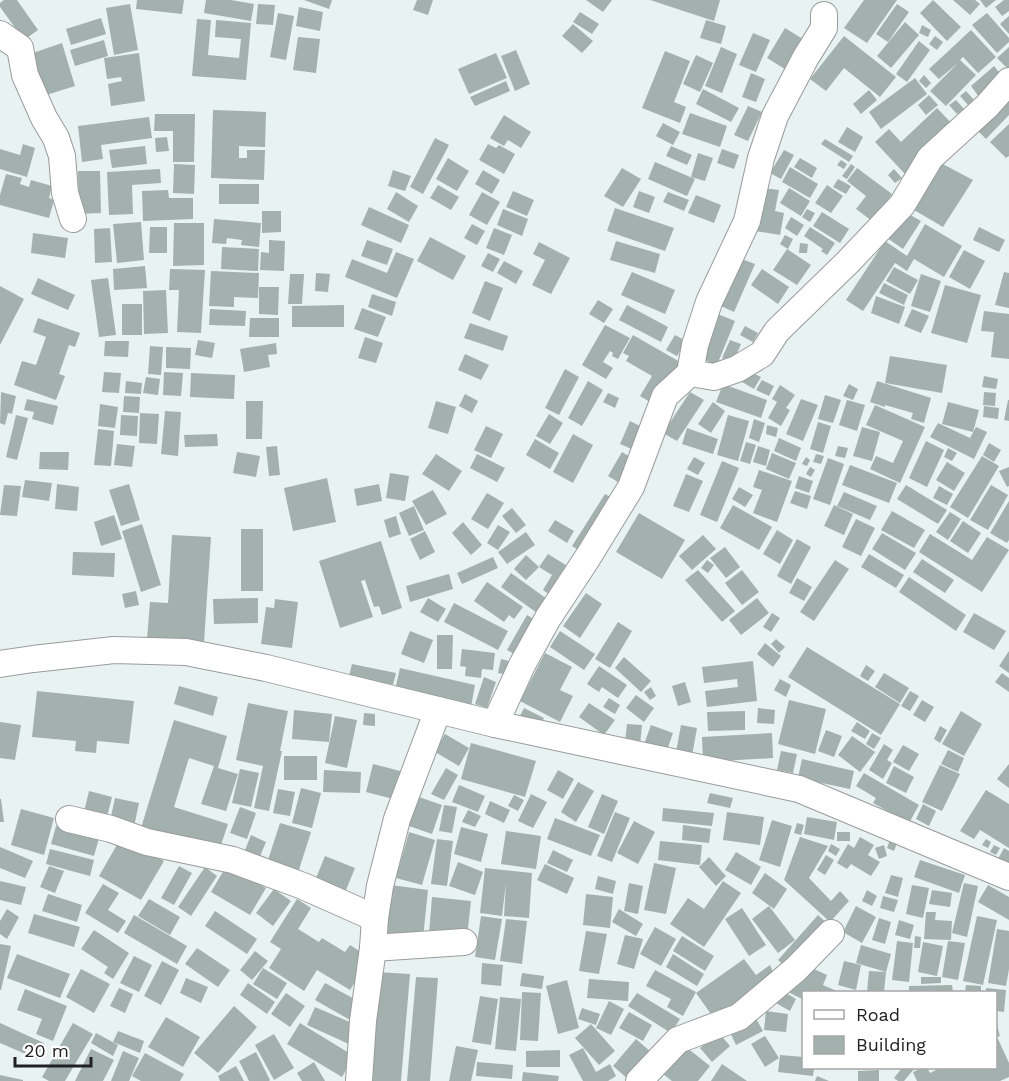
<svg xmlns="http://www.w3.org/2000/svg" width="1009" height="1081" font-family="'Work Sans',sans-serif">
<rect width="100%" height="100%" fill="#e8f2f2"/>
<g fill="#a2b1ae">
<path d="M4,0h13l21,30 -14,10 -24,-33v-4z"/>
<path d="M137,0h47l-2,14 -46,-5z"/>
<path d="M206,0h25l23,4 -3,17 -47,-8z"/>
<path d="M304,0h28l-3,9z"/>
<path d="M417,0h16l-5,15 -15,-5z"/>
<path d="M586,0h26l-9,12z"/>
<path d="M650,0h70l-6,21z"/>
<path d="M864,0h33l-30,43 -23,-15z"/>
<path d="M933,0l28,27 -14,14 -27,-28z"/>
<path d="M953,0h22l5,4 -10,11z"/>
<path d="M980,0h16l-10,8z"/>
<path d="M1004,0h5v11l-7,5 -7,-9z"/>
<path d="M130,4l8,46 -24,5 -8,-47z"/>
<path d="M258,4l17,1 -2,20 -17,-1z"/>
<path d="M897,4l12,8 -21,30 -12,-8z"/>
<path d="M299,7l24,5 -3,19 -24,-5z"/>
<path d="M580,12l19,12 -7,10 -19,-12z"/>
<path d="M278,13l16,3 -8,44 -16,-3z"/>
<path d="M987,13l22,25v4l-12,11 -25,-28z"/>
<path d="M1009,16v18l-9,-10z"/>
<path d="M101,18l5,16 -35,11 -5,-16z"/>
<path d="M197,19l14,1 -3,35 31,3 2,-19 -26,-2 1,-17 35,3 -5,57 -54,-4z"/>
<path d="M706,20l20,6 -5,18 -21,-6z"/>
<path d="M905,22l14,13 -28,33 -14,-12z"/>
<path d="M573,24l20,17 -11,12 -20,-17z"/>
<path d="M922,25l9,5 -3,7 -9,-4z"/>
<path d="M785,28l21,13 -18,30 -21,-13z"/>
<path d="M971,30l25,27 -18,16 -15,-16 -3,3 16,15 -30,31 -16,-15 28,-28 -19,16 -10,-10z"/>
<path d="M753,33l17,7 -14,32 -17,-7z"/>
<path d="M844,36l52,41 -16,20 -36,-29 -18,23 -16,-12z"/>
<path d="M935,36l8,6 -6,8 -8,-6z"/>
<path d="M298,37l22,2 -4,34 -23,-3z"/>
<path d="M104,40l4,16 -33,10 -5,-16z"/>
<path d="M919,41l11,9 -23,32 -11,-8z"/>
<path d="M62,43l13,43 -35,11 -13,-42z"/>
<path d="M721,47l16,7 -15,39 -17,-7z"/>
<path d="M1009,47v23l-12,-12z"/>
<path d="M516,50l14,34 -15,7 -14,-35z"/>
<path d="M665,51l25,10 -16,41 12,5 -6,16 -38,-15z"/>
<path d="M139,53l6,48 -34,5 -3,-22 14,-3 -1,-4 -14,2 -3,-21z"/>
<path d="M496,53l11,25 -38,16 -11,-25z"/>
<path d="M696,55l17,8 -13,29 -17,-8z"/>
<path d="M994,66l9,11 -24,20 -8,-11z"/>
<path d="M751,73l14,6 -9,23 -14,-5z"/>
<path d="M924,75l7,8 -5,5 -7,-7z"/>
<path d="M915,78l12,16 -46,35 -12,-17z"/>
<path d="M506,81l4,10 -35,15 -5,-9z"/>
<path d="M703,89l36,19 -8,14 -35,-18z"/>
<path d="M869,90l8,10 -16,14 -8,-10z"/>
<path d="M966,91l8,9 -6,5 -8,-9z"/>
<path d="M929,95l9,10 -12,10 -8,-10z"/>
<path d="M956,100l8,9 -7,5 -8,-9z"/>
<path d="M1009,100v15l-23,24 -14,-14z"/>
<path d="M748,106l14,6 -14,29 -14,-6z"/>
<path d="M937,108l18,19 -50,47 -30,-32 14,-13 12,13z"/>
<path d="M213,110l53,2 -1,35 -26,-1v12h8v-8h18l-1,30 -53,-2z"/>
<path d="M690,113l37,13 -7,21 -38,-13z"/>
<path d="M155,114h40l-1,48h-21v-31h-19z"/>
<path d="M504,115l27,17 -10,16 -13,-8 -4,6 -14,-8z"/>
<path d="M149,117l3,21 -51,7 2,14 -21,3 -4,-36z"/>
<path d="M663,123l17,9 -7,13 -17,-9z"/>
<path d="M1009,124v32l-3,2 -16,-16z"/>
<path d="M847,127l16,10 -8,15 -17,-10z"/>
<path d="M167,137l2,14 -13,1 -1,-14z"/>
<path d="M435,138l14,7 -26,49 -13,-7z"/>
<path d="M825,139l28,17 -4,6 -28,-18z"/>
<path d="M23,144l12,4 -8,29 -27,-8v-20l20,6z"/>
<path d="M488,144l8,4 3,-3 16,9 -11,20 -25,-14z"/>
<path d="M145,146l2,18 -35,4 -3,-18z"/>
<path d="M671,146l21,9 -5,10 -21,-9z"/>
<path d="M722,149l17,6 -5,14 -17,-6z"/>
<path d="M784,150l10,5 -13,24 -11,-6z"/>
<path d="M698,153l15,5 -8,23 -14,-4z"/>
<path d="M448,158l21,13 -12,20 -21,-12z"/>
<path d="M800,158l17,10 -5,10 -18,-11z"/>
<path d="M841,160l6,4 -3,5 -7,-4z"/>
<path d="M937,161l36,19 -30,47 -34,-20z"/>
<path d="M655,162l40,17 -8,17 -39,-17z"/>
<path d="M174,164l21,1 -1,29 -21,-1z"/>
<path d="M851,164l4,3 -8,12 -5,-3z"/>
<path d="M790,167l28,17 -8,14 -28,-16z"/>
<path d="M622,168l19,11 -18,28 -19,-11z"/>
<path d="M857,168l35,26 -20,27 -16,-12 10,-13 -19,-15z"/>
<path d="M160,169l1,14 -29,2 1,29 -24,1 -2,-43z"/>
<path d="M894,169l8,9 -7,5 -7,-8z"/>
<path d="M393,170l18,6 -6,15 -17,-5z"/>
<path d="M483,170l17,10 -8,14 -17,-10z"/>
<path d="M78,171h22l1,42 -22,1z"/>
<path d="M6,174l16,4 -2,6 9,3 2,-7 21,6 -3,12 5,2 -5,18 -49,-13v-10z"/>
<path d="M838,179l13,7 -5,8 -13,-7z"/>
<rect x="219" y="184" width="40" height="20"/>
<path d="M438,185l21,12 -8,13 -21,-12z"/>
<path d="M827,185l16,11 -12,17 -16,-10z"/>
<path d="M763,188l16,2 -4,21 9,2 -4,22 -25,-4z"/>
<path d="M789,188l21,13 -9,15 -21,-13z"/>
<path d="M168,190l1,8h24v21l-50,2 -1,-30z"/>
<path d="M513,191l21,9 -7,16 -21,-9z"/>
<path d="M639,191l16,6 -6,16 -16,-6z"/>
<path d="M396,192l22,14 -9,16 -22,-13z"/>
<path d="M482,192l18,10 -13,23 -18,-10z"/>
<path d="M668,192l21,8 -5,11 -21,-9z"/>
<path d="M696,195l25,10 -7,18 -26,-10z"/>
<path d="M369,207l40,18 -8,18 -40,-18z"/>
<path d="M615,208l59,20 -9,23 -58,-20z"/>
<path d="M503,209l25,10 -6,17 -25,-11z"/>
<path d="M807,209l8,4 -5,9 -8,-5z"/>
<path d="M262,211h19v21l-19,1z"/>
<path d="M903,211l18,10 -18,28 -16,-11z"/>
<path d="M822,212l27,17 -9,14 -27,-17z"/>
<path d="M791,217l13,8 -7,11 -12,-8z"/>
<path d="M214,219l47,4 -2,24 -18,-2 1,-5 -15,-2 -1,6 -14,-1z"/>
<path d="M141,222l3,38 -27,3 -4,-39z"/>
<path d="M174,223h30v42l-31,1z"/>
<path d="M472,224l13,7 -8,14 -13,-7z"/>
<path d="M925,224l37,22 -18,31 -30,-18 -7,12 -12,-8 -32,48 -17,-11 39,-59 22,15z"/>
<path d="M150,227h17v26h-18z"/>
<path d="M810,227l25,16 -8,12 -6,-4 2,-2 -19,-13z"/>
<path d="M979,227l26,13 -6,12 -26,-12z"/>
<path d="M110,228l2,34 -17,1 -1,-34z"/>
<path d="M494,228l18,7 -8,20 -18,-7z"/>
<path d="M33,233l35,5 -3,20 -34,-5z"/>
<path d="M785,235l8,4 -5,10 -8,-5z"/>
<path d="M430,237l36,19 -13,24 -36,-19z"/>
<path d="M269,240l16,1 -1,30 -24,-1 1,-18 8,1z"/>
<path d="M367,240l26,9 -6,16 -26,-9z"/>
<path d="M616,241l44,13 -5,19 -45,-13z"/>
<path d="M539,242l31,16 -19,36 -19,-9 13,-25 -12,-6z"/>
<path d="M800,243l8,1 -1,9h-8z"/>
<path d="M222,247l37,2 -1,22 -37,-2z"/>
<path d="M787,249l24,16 -14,20 -24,-15z"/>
<path d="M964,250l21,11 -15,28 -21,-12z"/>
<path d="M396,252l18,7 -17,39 -52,-21 7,-18 35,14z"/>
<path d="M488,253l12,6 -7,13 -12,-6z"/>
<path d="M739,258l16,6 -21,48 -15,-7z"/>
<path d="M504,261l19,10 -7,13 -19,-11z"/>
<path d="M145,266l2,22 -33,2 -1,-21z"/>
<path d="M894,267l24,13 -8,14 -24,-13z"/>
<path d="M170,269l35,1 -4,63 -24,-1 2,-42h-10z"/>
<path d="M762,269l27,18 -11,17 -27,-19z"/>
<path d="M211,271l48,2 -1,25 -24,-1v10l-25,-1z"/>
<path d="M632,272l43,18 -10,24 -44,-19z"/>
<path d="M1004,272l5,1v35l-14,-3z"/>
<path d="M316,273l14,1 -2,18 -13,-1z"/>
<path d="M290,274h14l-2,30h-14z"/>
<path d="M921,274l20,7 -11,31 -19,-6z"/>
<path d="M38,278l37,17 -7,15 -37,-16z"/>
<path d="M108,278l8,57 -17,2 -8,-57z"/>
<path d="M485,281l18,7 -13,33 -18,-8z"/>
<path d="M884,283l24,12 -4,10 -25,-12z"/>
<path d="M945,285l36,10 -14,48 -36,-10z"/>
<path d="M0,286l24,13 -24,46z"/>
<path d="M259,287h20l-1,28 -19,-1z"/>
<path d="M166,290l2,43 -24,1 -1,-43z"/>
<path d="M372,294l24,8 -4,14 -24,-9z"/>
<path d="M876,296l29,11 -6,17 -28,-11z"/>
<path d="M598,300l15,9 -9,14 -15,-9z"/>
<rect x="122" y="304" width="20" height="31"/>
<path d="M344,305v22h-52v-21z"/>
<path d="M627,305l41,22 -7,15 -42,-22z"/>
<path d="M362,308l24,9 -8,20 -24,-8z"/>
<path d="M210,309l36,2 -1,15 -36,-1z"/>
<path d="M912,309l17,7 -8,17 -17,-7z"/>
<path d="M984,311l25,3v45l-18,-2 3,-25 -13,-1z"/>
<path d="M715,313l20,8 -18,44 -20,-8z"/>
<path d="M38,318l42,15 -5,14 -6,-2 -10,29 6,2 -9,24 -42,-15 8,-24 14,4 10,-28 -13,-5z"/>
<path d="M250,318h29v19h-30z"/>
<path d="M470,323l38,13 -5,15 -39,-13z"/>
<path d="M605,325l25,13 -12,21 -6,-3 1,-3 -3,-2 -7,11 10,6 -7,11 -24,-14z"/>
<path d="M745,326l13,7 -5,9 -13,-7z"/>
<path d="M633,335l47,27 -25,43 -15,-9 12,-20 -26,-15 3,-5 -6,-3z"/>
<path d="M675,335l11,6 -9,15 -11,-6z"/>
<path d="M365,337l18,6 -7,20 -18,-5z"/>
<path d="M198,340l17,3 -3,15 -17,-3z"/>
<path d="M730,340l11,4 -8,19 -11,-5z"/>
<path d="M105,341h24l-1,16 -24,-1z"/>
<path d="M276,343l1,11 -9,1 2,12 -26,5 -4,-23z"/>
<path d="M150,346l13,1 -2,28 -13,-1z"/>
<path d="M166,347l25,1 -1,21 -24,-1z"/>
<path d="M465,354l24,11 -8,15 -23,-10z"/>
<path d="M890,356l57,9 -5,28 -57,-10z"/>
<path d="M565,369l14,8 -20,38 -14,-7z"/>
<path d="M749,371l12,6 -7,12 -12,-7z"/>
<path d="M104,372l17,1 -2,20 -17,-1z"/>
<path d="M164,372l19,1 -2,23 -18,-1z"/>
<path d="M191,373l44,2 -1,24 -44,-2z"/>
<path d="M984,376l14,3 -2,10 -14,-2z"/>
<path d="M146,377l14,2 -2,16 -15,-2z"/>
<path d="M762,380l12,6 -5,10 -13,-6z"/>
<path d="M126,381l16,2 -1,11 -16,-1z"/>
<path d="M588,381l15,9 -21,36 -14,-8z"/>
<path d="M877,381l54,17 -7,25 -13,-4 2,-6 -28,-8v2l-15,-5z"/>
<path d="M723,384l44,16 -6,18 -45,-16z"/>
<path d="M849,384l9,5 -5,11 -10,-4z"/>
<path d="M780,385l15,10 -9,13 4,2 -9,16 -13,-8 9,-16 -5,-3z"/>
<path d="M1,392l15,4 -4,18 -4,-1 -3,12 -5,-2z"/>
<path d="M690,392l14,8 -27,41 -14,-8z"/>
<path d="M984,392l12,1 -1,13 -12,-1z"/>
<path d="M608,393l11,5 -4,10 -12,-6z"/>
<path d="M465,394l13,7 -6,12 -13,-7z"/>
<path d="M825,395l16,5 -8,23 -15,-4z"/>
<path d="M124,396l16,1 -1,16 -16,-1z"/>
<path d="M27,399l31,7 -5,19 -21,-6 2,-7 -10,-2z"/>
<path d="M801,399l17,6 -15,36 -17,-7z"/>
<path d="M847,400l18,5 -8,26 -18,-6z"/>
<path d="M1008,400h1v21l-5,-1z"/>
<path d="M246,401h17l-1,38h-16z"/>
<path d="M436,401l20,6 -8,27 -20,-6z"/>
<path d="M713,402l12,9 -14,22 -13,-9z"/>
<path d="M948,402l31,8 -6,22 -31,-8z"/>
<path d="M100,404l18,3 -3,21 -17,-2z"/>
<path d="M875,405l50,22 -25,56 -30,-14 6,-13 17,7 10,-22 -37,-16z"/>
<path d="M984,406l15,2 -1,11 -15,-2z"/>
<path d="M165,411l16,1 -3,44 -17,-2z"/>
<path d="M140,413l19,1 -2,30 -18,-1z"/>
<path d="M549,414l14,9 -13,21 -14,-8z"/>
<path d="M16,415l12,3 -11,42 -11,-3z"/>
<path d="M121,415l17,1 -1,20 -17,-1z"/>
<path d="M728,415l21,6 -11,40 -21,-6z"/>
<path d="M754,419l11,4 -6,19 -10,-4z"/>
<path d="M630,421l14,7 -10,22 -14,-6z"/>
<path d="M818,422l13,4 -8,27 -13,-4z"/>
<path d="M938,423l32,15 6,-11 11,5 -13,27 -44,-22z"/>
<path d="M767,425l11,3 -2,9 -10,-3z"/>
<path d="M486,426l17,8 -12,24 -17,-8z"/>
<path d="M862,427l18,5 -8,29 -19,-5z"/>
<path d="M687,428l31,11 -5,15 -31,-10z"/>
<path d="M98,429l16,2 -3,35 -17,-1z"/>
<path d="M217,434l1,12 -33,1 -1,-12z"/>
<path d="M573,434l20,11 -20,38 -20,-11z"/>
<path d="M779,438l22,10 -5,13 -22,-10z"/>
<path d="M535,439l24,14 -9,16 -24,-14z"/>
<path d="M926,441l18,9 -17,37 -18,-9z"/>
<path d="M746,442l10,3 -6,19 -10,-3z"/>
<path d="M989,443l12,7 -7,12 -11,-7z"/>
<path d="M117,444l18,2 -3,21 -18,-2z"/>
<path d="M277,446l3,29 -11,1 -3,-29z"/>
<path d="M758,446l12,4 -4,16 -13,-4z"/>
<path d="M838,446l10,2 -3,10 -10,-2z"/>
<path d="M948,448l9,5 -5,8 -8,-4z"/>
<path d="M40,452h29l-1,18 -29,-1z"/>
<path d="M237,452l23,4 -4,21 -23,-4z"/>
<path d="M622,452l13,8 -14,24 -13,-8z"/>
<path d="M772,453l24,10 -7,16 -23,-10z"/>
<path d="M436,454l26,17 -13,20 -27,-17z"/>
<path d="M477,454l28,14 -8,14 -27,-14z"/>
<path d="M816,454l8,2 -3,8 -8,-2z"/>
<path d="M982,456l17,10 -31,52 -18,-11z"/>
<path d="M694,457l11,6 -7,12 -11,-6z"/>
<path d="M806,457l4,3 -3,6 -5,-2z"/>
<path d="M828,458l16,6 -14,41 -17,-6z"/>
<path d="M722,461l17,7 -22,54 -17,-7z"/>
<path d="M947,462l18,11 -11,18 -18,-11z"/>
<path d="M850,465l47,18 -8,20 -47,-18z"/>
<path d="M810,467l5,3 -4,7 -5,-3z"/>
<path d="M1009,467v19l-2,1 -8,-16z"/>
<path d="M759,470l33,11 -15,41 -24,-9 9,-23 -9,-3z"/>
<path d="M390,473l19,3 -4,25 -19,-3z"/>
<path d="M686,474l17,7 -14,31 -16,-6z"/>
<path d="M799,476l14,5 -4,12 -14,-5z"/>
<path d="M327,478l9,44 -43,9 -9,-43z"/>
<path d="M25,480l27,3 -3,18 -27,-4z"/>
<path d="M57,484l22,3 -2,24 -22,-2z"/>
<path d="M129,484l11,36 -19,6 -12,-36z"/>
<path d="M379,484l3,17 -25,5 -3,-17z"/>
<path d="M4,485l17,1 -4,30 -17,-1z"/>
<path d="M906,485l41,25 -9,14 -41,-25z"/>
<path d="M991,485l17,10 -20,35 -18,-10z"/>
<path d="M939,486l14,8 -6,11 -14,-7z"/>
<path d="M739,487l14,8 -8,12 -13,-8z"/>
<path d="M433,490l14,24 -21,11 -14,-24z"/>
<path d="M795,491l16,5 -4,13 -17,-6z"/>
<path d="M844,492l33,14 -7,14 -33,-14z"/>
<path d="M487,493l17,10 -16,26 -17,-10z"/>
<path d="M605,494l14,8 -33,53 -14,-9z"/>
<path d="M1009,501v39l-2,3 -17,-10z"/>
<path d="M733,505l39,22 -13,23 -39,-22z"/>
<path d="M834,505l19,9 -9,21 -20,-9z"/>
<path d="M414,506l10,24 -15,6 -10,-23z"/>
<path d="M512,508l14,17 -10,8 -14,-17z"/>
<path d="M892,511l33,19 -11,18 -33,-18z"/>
<path d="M950,512l11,7 -13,21 -12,-8z"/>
<path d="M639,513l46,27 -23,39 -46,-27z"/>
<path d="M114,515l8,24 -21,7 -7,-24z"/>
<path d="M396,516l5,18 -12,4 -5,-18z"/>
<path d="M856,519l19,9 -14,28 -19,-9z"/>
<path d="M555,520l19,11 -7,12 -19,-12z"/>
<path d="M963,521l18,12 -13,20 -18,-12z"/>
<path d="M463,522l19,23 -11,10 -19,-22z"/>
<path d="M142,524l19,61 -20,7 -19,-61z"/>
<path d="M498,525l12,7 -12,18 -11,-7z"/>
<rect x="241" y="529" width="22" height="62"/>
<path d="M777,530l16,10 -13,24 -17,-10z"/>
<path d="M425,531l10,21 -15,8 -10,-21z"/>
<path d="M526,532l9,13 -28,19 -9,-12z"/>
<path d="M882,533l34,20 -11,17 -33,-21z"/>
<path d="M930,534l42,26 15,-23 22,13 -27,42 -63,-40z"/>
<path d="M172,535l39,2 -7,105 -57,-3 3,-37 18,1z"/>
<path d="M703,535l13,14 -24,21 -13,-14z"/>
<path d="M797,539l14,8 -20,37 -14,-8z"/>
<path d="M381,541l21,67 -20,7 -3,-9 -5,1 -9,-27 -4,1 12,36 -33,11 -21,-67z"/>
<path d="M725,547l15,20 -14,11 -16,-20z"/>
<path d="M73,552l42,1 -1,24 -42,-2z"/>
<path d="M548,554l26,16 -18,29 -13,-9 9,-15 -13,-8z"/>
<path d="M869,554l35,21 -8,13 -35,-21z"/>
<path d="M526,555l13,12 -13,13 -12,-11z"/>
<path d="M493,557l5,11 -36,16 -5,-11z"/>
<path d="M922,559l32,21 -9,13 -32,-21z"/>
<path d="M707,560l7,5 -6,8 -7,-5z"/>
<path d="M835,560l14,9 -35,52 -14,-9z"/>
<path d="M698,570l37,41 -13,11 -37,-42z"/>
<path d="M742,570l17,22 -17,13 -17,-22z"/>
<path d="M511,573l43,31 -10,14 -43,-31z"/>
<path d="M449,574l4,15 -43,13 -4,-16z"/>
<path d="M909,577l57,38 -10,16 -57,-39z"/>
<path d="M797,578l15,9 -8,14 -15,-8z"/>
<path d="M487,582l36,25 -9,12 -5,-4 -5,7 -30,-21z"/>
<path d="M136,591l3,14 -14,3 -3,-14z"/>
<path d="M586,593l16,11 -22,34 -17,-12z"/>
<path d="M258,598v25l-44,1 -1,-25z"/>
<path d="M428,598l18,11 -8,13 -18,-10z"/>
<path d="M757,598l12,15 -28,22 -12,-15z"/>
<path d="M275,599l23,3 -6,46 -31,-4 5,-37 8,1z"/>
<path d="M454,603l54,28 -10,19 -54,-28z"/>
<path d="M772,613l8,5 -9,14 -8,-5z"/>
<path d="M974,613l32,18 -12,19 -31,-18z"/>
<path d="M527,615l14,8 -20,35 -14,-8z"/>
<path d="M618,622l14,9 -22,37 -15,-9z"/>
<path d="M410,631l23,9 -9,23 -23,-9z"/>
<path d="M560,631l35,23 -11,16 -34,-23z"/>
<path d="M437,635h16l-1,34h-15z"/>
<path d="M776,639l9,8 -6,6 -8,-9z"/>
<path d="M765,643l16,13 -8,11 -16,-13z"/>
<path d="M807,647l93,57 -19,31 -93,-58z"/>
<path d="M462,649l33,4 -2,17 -11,-1 -1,9 -16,-2 1,-9 -6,-1z"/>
<path d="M1009,651v22l-10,-7z"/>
<path d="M545,653l27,14 -12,23 13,6 -13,26 -40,-21z"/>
<path d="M624,657l27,24 -10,11 -26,-24z"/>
<path d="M501,659l16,4 -3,13 -16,-3z"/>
<path d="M753,661l4,40 -50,6 -2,-16 33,-4 -1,-8 -33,4 -2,-16z"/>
<path d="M352,664l44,9 -3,12 -44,-9z"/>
<path d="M866,665l9,6 -7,10 -8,-5z"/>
<path d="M599,666l28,19 -9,13 -16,-11 -3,5 -12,-8z"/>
<path d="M400,668l75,17 -4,22 -76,-17z"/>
<path d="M884,673l25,15 -9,15 -25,-16z"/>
<path d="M1002,673l7,5v14l-14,-10z"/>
<path d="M484,677l12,5 -9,26 -12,-4z"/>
<path d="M780,679l11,6 -5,12 -12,-7z"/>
<path d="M685,682l6,20 -13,4 -6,-20z"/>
<path d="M179,686l39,11 -5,19 -39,-12z"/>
<path d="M651,687l5,9 -6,4 -6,-8z"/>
<path d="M37,691l97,10 -5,43 -32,-3 -1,12 -21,-2 1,-10 -44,-4z"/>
<path d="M910,691l9,5 -9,15 -9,-5z"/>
<path d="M636,695l18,13 -10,14 -18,-14z"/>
<path d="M609,698l11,7 -5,9 -12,-7z"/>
<path d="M789,700l37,9 -11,45 -37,-10z"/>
<path d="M922,700l12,7 -9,15 -12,-7z"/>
<path d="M248,703l40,8 -8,40h2l-13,60 -15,-3 9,-42 -27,-6z"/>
<path d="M589,703l26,17 -11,15 -25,-18z"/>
<path d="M524,708l20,10 -5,9 -19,-11z"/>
<path d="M758,708l17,2 -1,14 -17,-1z"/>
<path d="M294,710l38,4 -3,28 -37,-3z"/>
<path d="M745,711v19l-37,1 -1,-19z"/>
<path d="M961,711l21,13 -18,32 -22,-12z"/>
<path d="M364,713l11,1v12l-12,-1z"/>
<path d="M335,716l22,4 -10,48 -22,-5z"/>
<path d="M174,720l53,16 -9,32 20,6 -12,37 -25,-7 13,-38 -25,-8 -15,49 54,17 -9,27 -78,-23z"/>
<path d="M0,722l21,3 -6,35 -15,-2z"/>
<path d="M857,722l13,9 -5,8 -14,-8z"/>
<path d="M627,724l15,1 -2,20 -15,-2z"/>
<path d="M651,725l22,8 -6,17 -24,-3z"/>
<path d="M681,725l16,3 -5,28 -16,-4z"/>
<path d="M940,726l7,4 -7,13 -6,-4z"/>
<path d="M826,730l16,6 -8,21 -16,-6z"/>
<path d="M772,733l1,25 -70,4 -1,-25z"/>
<path d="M872,733l9,5 -7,11 -8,-5z"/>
<path d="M445,734l24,14 -10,18 -24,-14z"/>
<path d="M852,736l23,16 -15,20 -22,-17z"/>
<path d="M471,743l65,18 -11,36 -64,-18z"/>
<path d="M884,744l9,6 -6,10 5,3 -9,16 -14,-9z"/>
<path d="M903,745l16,9 -10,17 -16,-9z"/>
<path d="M948,750l16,8 -6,14 -17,-8z"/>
<path d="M781,751l16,3 -4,19 -16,-3z"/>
<rect x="284" y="756" width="33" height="24"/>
<path d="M802,759l52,12 -4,18 -52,-11z"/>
<path d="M373,764l35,9 -7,28 -35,-9z"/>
<path d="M1009,764v24l-12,-9z"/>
<path d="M940,765l20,9 -18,37 -20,-9z"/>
<path d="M894,766l20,11 -8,16 -20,-10z"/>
<path d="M446,768l12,7 -14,25 -13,-6z"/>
<path d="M240,769l19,4 -8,34 -19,-4z"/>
<path d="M324,770l37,2 -1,21 -37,-1z"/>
<path d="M558,770l16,9 -11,20 -16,-9z"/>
<path d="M864,773l55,32 -10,18 -36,-20 3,-5 -20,-12z"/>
<path d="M578,782l16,9 -18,31 -15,-10z"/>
<path d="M459,785l26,11 -7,16 -26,-10z"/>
<path d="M301,788l20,5 -9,35 -20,-5z"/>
<path d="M278,789l17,3 -5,24 -17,-3z"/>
<path d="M986,790l23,14v44l-29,-18 -6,9 -14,-8z"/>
<path d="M89,791l23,6 -6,24 -23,-5z"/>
<path d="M710,793l23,5 -3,10 -23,-5z"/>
<path d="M531,794l16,8 -14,26 -15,-7z"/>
<path d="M602,794l16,7 -14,33 -16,-7z"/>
<path d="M514,795l10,5 -6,11 -10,-5z"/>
<path d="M419,797l23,8 -10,29 -23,-8z"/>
<path d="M115,798l24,5 -5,24 -24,-6z"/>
<path d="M0,799h1l3,23h-4z"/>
<path d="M490,801l20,9 -6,13 -19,-9z"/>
<path d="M923,804l13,7 -7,15 -13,-7z"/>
<path d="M444,805l13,2 -5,26 -13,-2z"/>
<path d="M240,807l16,6 -9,26 -17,-6z"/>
<path d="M663,808l51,5 -2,13 -50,-5z"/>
<path d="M21,809l33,9 -10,37 -33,-10z"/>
<path d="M468,810l13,6 -6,11 -13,-5z"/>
<path d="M615,812l15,6 -18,44 -15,-6z"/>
<path d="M727,812l37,5 -4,28 -37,-5z"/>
<path d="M807,817l30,5 -3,18 -30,-6z"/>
<path d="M555,818l45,17 -9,21 -44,-17z"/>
<path d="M772,820l20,6 -12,41 -21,-7z"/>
<path d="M634,821l21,11 -17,32 -21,-11z"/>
<path d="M280,823l31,9 -14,44 -31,-10z"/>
<path d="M797,823l7,2 -3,10 -7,-2z"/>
<path d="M683,825l28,4 -2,14 -27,-3z"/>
<path d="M56,826l43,12 -5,18 -43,-12z"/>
<path d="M461,827l27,7 -7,28 -27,-8z"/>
<path d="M506,831l35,5 -5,33 -35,-5z"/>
<path d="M409,832l26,8 -13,45 -26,-7z"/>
<rect x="837" y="832" width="13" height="9"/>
<path d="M251,835l15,7 -8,19 -15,-6z"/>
<path d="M122,836l42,25 -23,39 -42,-24z"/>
<path d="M800,837l28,9 -19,32 22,23 9,-10 9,10 -19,21 -46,-42z"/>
<path d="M860,837l14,8 -6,10 12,7 -9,14 -20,-12 -4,5 -10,-6 11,-19 6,4z"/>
<path d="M437,839l16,2 -6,45 -16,-2z"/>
<path d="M986,839l5,3 -3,6 -6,-3z"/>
<path d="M890,840l7,3 -3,8 -7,-3z"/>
<path d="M660,841l42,4 -2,20 -42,-5z"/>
<path d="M831,844l9,5 -4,7 -8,-5z"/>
<path d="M884,845l3,11 -8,3 -4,-11z"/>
<path d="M994,845l6,3 -4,7 -6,-3z"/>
<path d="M0,847l33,14 -8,17 -25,-10z"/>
<path d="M1004,848l5,3v14l-11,-6z"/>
<path d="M50,849l44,11 -4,16 -44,-12z"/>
<path d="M553,850l20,10 -6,12 -20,-9z"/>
<path d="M736,852l25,15 -10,18 -26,-15z"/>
<path d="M826,855l8,5 -9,15 -8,-5z"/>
<path d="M325,856l30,12 -11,27 -30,-12z"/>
<path d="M709,857l17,19 -10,10 -17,-19z"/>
<path d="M920,860l45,15 -6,18 -45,-16z"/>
<path d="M458,862l25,10 -8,23 -26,-9z"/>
<path d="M654,863l22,5 -10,46 -22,-4z"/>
<path d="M545,864l29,14 -7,16 -30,-14z"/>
<path d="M227,865l39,23 -16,27 -39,-23z"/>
<path d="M49,866l15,5 -9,22 -15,-6z"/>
<path d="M179,866l13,7 -18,32 -13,-7z"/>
<path d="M205,867l12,9 -26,40 -13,-9z"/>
<path d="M485,868l47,5 -3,45 -25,-2 2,-33 -4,33 -22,-3z"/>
<path d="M765,873l22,16 -13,20 -22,-16z"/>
<path d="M891,875l12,3 -5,19 -13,-4z"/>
<path d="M598,876l18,5 -3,13 -18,-5z"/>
<path d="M0,881l26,6 -5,18 -21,-5z"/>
<path d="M723,881l18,12 -37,54 -34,-23 18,-26 16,11z"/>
<path d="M629,883l14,3 -5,28 -14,-3z"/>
<path d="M964,883l14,3 -11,51 -15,-4z"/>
<path d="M103,884l16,9 -11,17 18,11 -8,12 -33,-20z"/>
<path d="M391,885l37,5 -5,48 -38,-5z"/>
<path d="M912,885l17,3 -6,30 -17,-4z"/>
<path d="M988,885l21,12v23l-31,-18z"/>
<path d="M274,889l17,12 -18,25 -17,-13z"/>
<path d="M867,890l10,6 -5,10 -10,-5z"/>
<path d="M932,890l20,3 -2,14 -21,-3z"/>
<path d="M48,894l34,11 -5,17 -35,-11z"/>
<path d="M586,894l27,3 -3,31 -27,-3z"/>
<path d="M883,896l15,4 -4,12 -14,-4z"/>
<path d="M432,897l39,4 -4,36 -38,-3z"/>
<path d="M149,899l31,18 -10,18 -32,-19z"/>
<path d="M297,899l14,9 -13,21 21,13 3,-4 23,14 5,-7 20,13 -20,32 -33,-20 -13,21 -35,-23 12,-19 -11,-7z"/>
<path d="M769,906l26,34 -17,13 -26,-34z"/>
<path d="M856,906l20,11 -14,26 -19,-11z"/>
<path d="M742,908l24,37 -17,11 -24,-37z"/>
<path d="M7,909l12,8 -12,22 -7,-5v-13z"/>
<path d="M619,909l24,15 -7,12 -24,-14z"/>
<path d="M215,911l42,28 -10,15 -42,-28z"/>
<path d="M926,912h10l-1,8 17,1 -1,19 -27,-1z"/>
<path d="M34,914l46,13 -6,20 -46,-14z"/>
<path d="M134,915l53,31 -10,18 -53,-31z"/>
<path d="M818,915l11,10 -40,45 -11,-10z"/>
<path d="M481,916l21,3 -7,41 -20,-3z"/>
<path d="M977,916l20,4 -14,65 -20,-4z"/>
<path d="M879,918l12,4 -6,22 -13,-4z"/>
<path d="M506,919l21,2 -5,43 -22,-3z"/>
<path d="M899,920l15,5 -4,14 -15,-4z"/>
<path d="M655,927l21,12 -15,27 -21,-12z"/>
<path d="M997,929l12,2v38l-3,17 -18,-3z"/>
<path d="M94,930l35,23 -16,26 -9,-6 4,-6 -27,-18z"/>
<path d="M586,931l21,3 -8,40 -20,-3z"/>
<path d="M625,935l18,4 -9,30 -17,-5z"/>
<path d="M682,936l32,20 -9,15 -32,-20z"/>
<path d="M915,936l6,1 -1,11h-6z"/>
<path d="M897,941l16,2 -4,39 -17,-2z"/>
<path d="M948,941l17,2 -7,37 -16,-3z"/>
<path d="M923,942l20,4 -6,30 -19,-4z"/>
<path d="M0,944l11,2 -10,44h-1z"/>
<path d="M861,945l30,9 -5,18 -30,-9z"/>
<path d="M197,948l33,22 -12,17 -33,-23z"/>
<path d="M255,951l13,10 -16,19 -12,-10z"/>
<path d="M17,954l53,20 -10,24 -53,-20z"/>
<path d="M673,954l31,20 -7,12 -31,-19z"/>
<path d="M134,956l18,9 -13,27 -19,-9z"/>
<path d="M744,959l12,16 14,-10 3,7 8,7 -63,45 -22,-31z"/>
<path d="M162,961l17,9 -18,35 -17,-9z"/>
<path d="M844,961l17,4 -5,25 -18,-5z"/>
<path d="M482,963l21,2 -2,21 -20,-2z"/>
<path d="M803,964l24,11 -4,10 16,7h-35v8l-14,-7z"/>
<path d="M263,968l24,15 -10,16 -24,-15z"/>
<path d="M81,969l29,15 -16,29 -28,-16z"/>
<path d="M655,970l41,22 -13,24 -16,-9 4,-8 -25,-13z"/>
<path d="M869,971l17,1 -2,20h-17z"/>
<path d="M376,972l34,2 -9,107h-34z"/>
<path d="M522,973l22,3 -2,13 -22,-3z"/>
<path d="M416,977l22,1 -8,103h-23z"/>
<path d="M921,977h20v6l-20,1z"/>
<path d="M186,978l22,9 -7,16 -21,-10z"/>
<path d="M589,979l40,3 -1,19 -41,-3z"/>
<path d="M567,980l12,48 -21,6 -12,-48z"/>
<path d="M248,983l27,19 -8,12 -27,-19z"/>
<path d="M325,983l35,19 -10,18 -35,-20z"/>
<path d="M952,985l1,7h-44v-6z"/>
<path d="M966,985l15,1v6h-16z"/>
<path d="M776,987l20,12 -6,12 -21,-12z"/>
<path d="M119,988l14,6 -8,19 -15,-7z"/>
<path d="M986,988l20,2 -2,22 -8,-1v-18l-10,-1z"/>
<path d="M25,989l42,17 -14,35 -17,-7 6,-15 -25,-9z"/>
<path d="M522,992l19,1 -3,48 -18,-1z"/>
<path d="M286,993l19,13 -15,21 -19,-13z"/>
<path d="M637,993l43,26 -9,14 -43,-27z"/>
<path d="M480,996l18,3 -7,46 -19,-3z"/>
<path d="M500,997l21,2 -5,52 -21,-2z"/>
<path d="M609,1001l15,8 -13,26 -15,-7z"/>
<path d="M234,1006l23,21 -39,46 -24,-20z"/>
<path d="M315,1007l44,19 -8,19 -44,-20z"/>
<path d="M582,1008l18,6 -4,11 -18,-6z"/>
<path d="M766,1011l22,3 -2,18 -22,-2z"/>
<path d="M629,1012l23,13 -9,16 -24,-13z"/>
<path d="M754,1015l9,16 -27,14 -8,-17z"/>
<path d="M166,1017l34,20 -17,30 -35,-20z"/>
<path d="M996,1022l4,14 -4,1z"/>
<path d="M0,1023l44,20 -7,16 -37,-16z"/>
<path d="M73,1023l20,11 -28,47h-16l-7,-4z"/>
<path d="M300,1023l54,33 -12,21 -55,-33z"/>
<path d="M591,1024l24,27 -16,14 -24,-27z"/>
<path d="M118,1031l26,10 -4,12 -27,-11z"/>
<path d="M718,1032l12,14 -18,16 -12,-14z"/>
<path d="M96,1033l22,12 -5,11 -22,-13z"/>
<path d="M274,1034l20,34 -20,12 -19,-35z"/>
<path d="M765,1036l14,22 -14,9 -14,-23z"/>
<path d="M636,1039l15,13 -23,27 -15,-13z"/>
<path d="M998,1039l11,24v14l-9,4h-83l-4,-9 9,-4h5l3,5 10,-5h56v-28z"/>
<path d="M681,1043l29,23 -12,15h-26l-13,-10z"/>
<path d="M456,1046l22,4 -7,31h-22z"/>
<path d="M583,1048l13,24 14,-8 6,12 -8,5h-25l-14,-26z"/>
<path d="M91,1049l23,11 -11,21h-28z"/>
<path d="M560,1050v17h-34v-16z"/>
<path d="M123,1051l16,7 -10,23h-18z"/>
<path d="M256,1052l14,28 -1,1h-20l-10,-20z"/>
<path d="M145,1053l39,21 -4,7h-39l-9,-5z"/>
<path d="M780,1055l24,2v11h10l-1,8 -35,-4z"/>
<path d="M314,1062l11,19h-23l-5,-8z"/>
<path d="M477,1062l36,3 -1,14 -36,-3z"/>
<path d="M722,1064l25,17h-36z"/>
<path d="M236,1066l8,15h-24l-2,-5z"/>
<path d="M902,1068l12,1 -10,12h-6l-4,-3z"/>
<path d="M879,1070v11h-21v-10z"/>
<path d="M523,1072l36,4 -1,5h-36z"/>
<path d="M0,1075l23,5v1h-23z"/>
<path d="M817,1076l12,5h-14z"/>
</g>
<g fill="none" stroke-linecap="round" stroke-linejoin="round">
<defs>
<g id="minor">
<path d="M0,34l20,14 5,27 19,43 12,20 6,18 3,37 8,26"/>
<path d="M690,373l24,4 23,-8 25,-15 15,-23 71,-69 54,-57 28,-47 57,-52 22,-25"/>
<path d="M0,664l33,-5 81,-9 72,2 80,16 229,56 304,65 210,88"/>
<path d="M495,724l27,-59 26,-47 40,-61 43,-70 34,-91 25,-23 5,-28 14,-43 38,-81 14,-63 14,-42 31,-59 18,-29v-13"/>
<path d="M69,819l42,10 36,13 86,18 70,26 72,32"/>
<path d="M373,948l91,-6"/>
<path d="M359,1081l4,-60 10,-73 2,-30 5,-32 17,-67 41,-109"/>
<path d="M639,1081l39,-41 61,-23 57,-48 35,-36"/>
</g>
</defs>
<use href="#minor" stroke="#9b9b9b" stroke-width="28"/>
<use href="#minor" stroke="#fff" stroke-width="26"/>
</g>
<rect x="802" y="991" width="195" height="78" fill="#ffffff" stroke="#a6a6a6" stroke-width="1.5"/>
<rect x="814" y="1010" width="30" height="9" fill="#ffffff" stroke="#a6a6a6" stroke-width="1.5"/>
<text x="856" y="1021" font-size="18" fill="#212121">Road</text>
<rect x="814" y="1036" width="30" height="18" fill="#a2b1ae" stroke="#a6a6a6" stroke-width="1.5"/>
<text x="856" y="1051" font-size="18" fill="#212121">Building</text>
<path d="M15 1057v9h76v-9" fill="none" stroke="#212121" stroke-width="3"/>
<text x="24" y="1057" font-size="18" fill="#212121" stroke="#ffffff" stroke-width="4.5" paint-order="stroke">20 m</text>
</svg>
